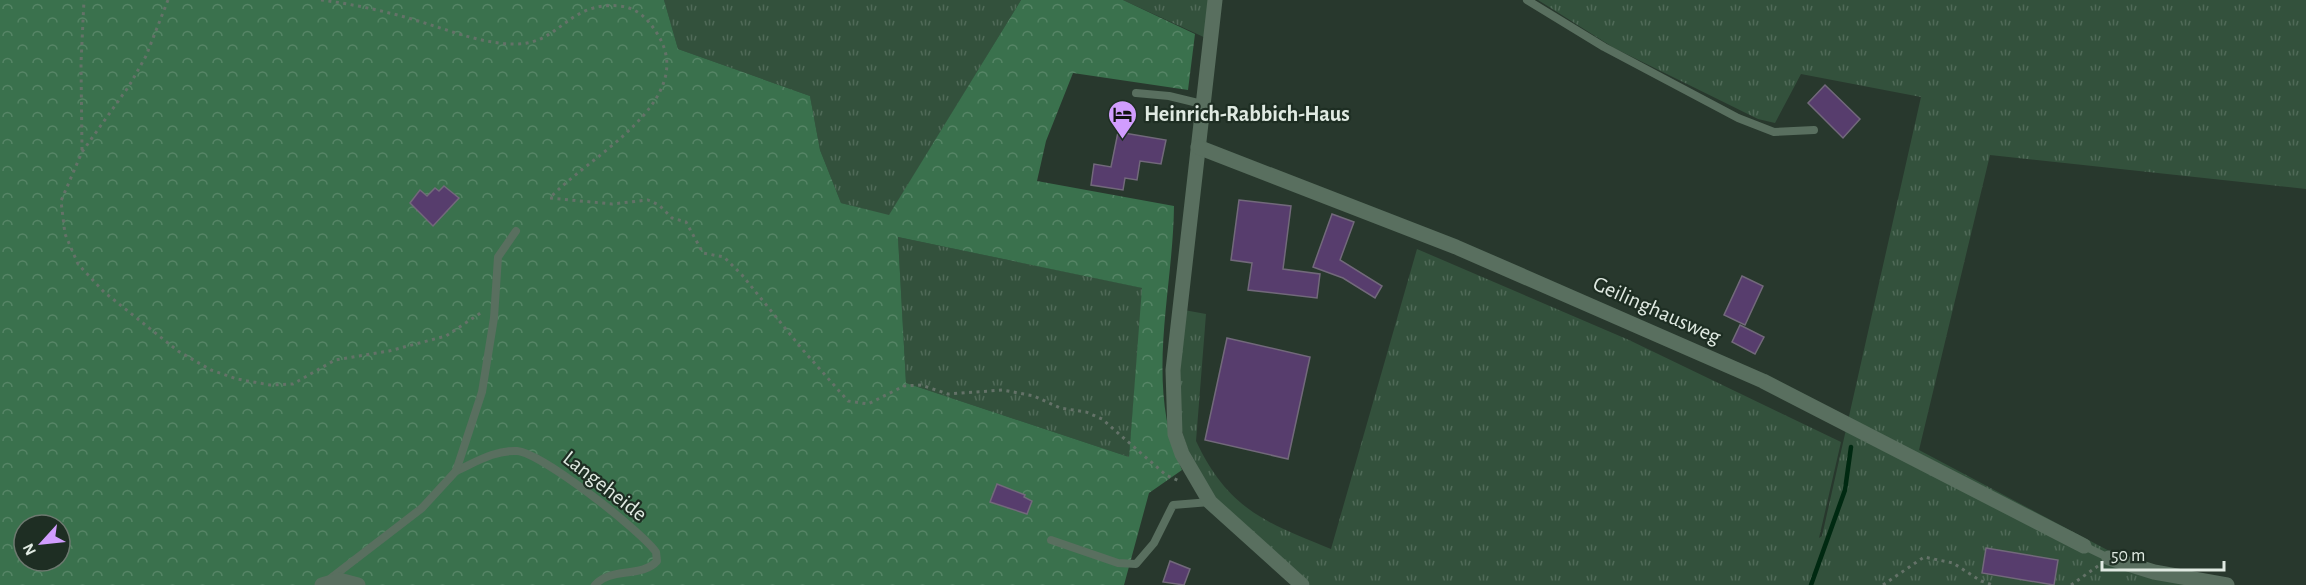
<svg xmlns="http://www.w3.org/2000/svg" width="2306" height="585" font-family="'Alegreya Sans',sans-serif">
<defs>
<pattern id="grass-tufts" width="24" height="20" patternUnits="userSpaceOnUse" patternTransform="scale(1.5)"><rect width="24" height="20" fill="#33513c"/><path d="M3 7l-1-3M5 7V3M7 7l1-3M15 17l-1-3M17 17v-4M19 17l1-3" fill="none" stroke="#506a58"/></pattern>
<pattern id="forest-crowns" width="20" height="18" patternUnits="userSpaceOnUse" patternTransform="scale(1.5)"><rect width="20" height="18" fill="#3a714d"/><path d="M2 6a3 3 0 1 1 6 0M12 15a3 3 0 1 1 6 0" fill="none" stroke="#568566"/></pattern>
</defs>
<rect width="100%" height="100%" fill="#28382d"/>
<g fill="url(#grass-tufts)">
<path d="M664,0h357l-132,216 -48,-13 -21,-53 -10,-54 -132,-47z"/>
<path d="M1123,0h90l-5,39z"/>
<path d="M1538,0h768v189l-316,-34 -71,295 211,112 105,23h-925l-96,-86 -22,-37 -18,-56 10,-96 22,4 -10,127c32,68 70,82 135,108l86,-300 212,91 212,102 -22,96 3,-2 99,-439 -120,-23 -26,49 -17,-4 -144,-71z"/>
<path d="M898,237l245,51 -14,169 -223,-74z"/>
</g>
<path fill="url(#forest-crowns)" fill-rule="evenodd" d="M0,0h664l14,49 132,47 10,54 21,53 48,12 132,-215h102l72,34 -7,56 -115,-17 -27,68 -9,40 137,25c-1,89 -30,179 8,264l-33,23 -25,92h-1124zM898,237l244,51 -13,169 -223,-74zM24,525h36v36h-36z"/>
<g fill="none" stroke-linecap="round" stroke-linejoin="round">
<path stroke="#002911" stroke-width="4.5" d="M1811,585l34,-95 6,-43"/>
</g>
<g fill="#573d6d" stroke="#72697b" stroke-width="1.5">
<path d="M1825,85l35,34 -17,19 -35,-35z"/>
<path d="M1118,132l48,8 -5,24 -21,-3 -3,19 -12,-2 -2,12 -32,-5 3,-21 17,3z"/>
<path d="M444,186l15,12 -26,28 -23,-23 10,-13 7,6 8,-8 4,3z"/>
<path d="M1239,200l52,6 -8,63 37,5 -3,24 -69,-8 4,-27 -21,-3z"/>
<path d="M1332,214l22,8 -14,38 42,26 -7,12 -32,-20 -30,-11z"/>
<path d="M1742,276l21,10 -18,39 -21,-10z"/>
<path d="M1740,325l24,12 -9,17 -23,-12z"/>
<path d="M1227,338l83,19 -22,102 -83,-19z"/>
<path d="M997,484l28,11 -1,2 8,4 -5,13 -37,-12z"/>
<path d="M1986,548l72,12 -4,25 -72,-12z"/>
<path d="M1170,561l20,8 -6,16 -21,-3z"/>
</g>
<g fill="none" stroke-linecap="round" stroke-linejoin="round">
<g stroke="#647268" stroke-width="3" stroke-dasharray="3 4.5" stroke-linecap="butt">
<path d="M168,0l-22,56 -17,30 -47,66 -21,49 4,33 13,30 26,28 74,59 33,19 26,9 33,6 23,-1 42,-24 54,-9 57,-15 36,-24"/>
<path d="M321,0c31,4 64,11 94,20 34,10 66,24 101,24 44,0 52,-43 104,-38 18,2 29,14 38,29 41,67 -72,123 -108,163"/>
<path d="M82,150l-1,-87 3,-63"/>
<path d="M550,198l62,6 36,-4 11,5 13,13 14,4 17,31 21,4 18,18 60,74 46,52 20,3 36,-18 17,-1 27,9 55,-4 31,6 26,12 26,4 16,7 64,56 13,6"/>
<path d="M1883,585l41,-28 29,6 28,18 12,4"/>
<path d="M2071,585l27,-19"/>
</g>
<g stroke="#596f5f" stroke-width="8">
<path d="M1527,0l77,47 134,71 36,14 40,-2"/>
<path d="M1136,93l33,3 33,8"/>
<path d="M456,471c20,-9 39,-21 61,-20 25,2 123,79 139,101l1,9c-15,17 -47,6 -62,24"/>
<path d="M1051,540l67,23 18,1 18,-21 19,-38 37,-3"/>
<path d="M2084,546l25,12"/>
<path d="M331,578l91,-70 34,-37 26,-79 12,-74 4,-61 18,-26"/>
</g>
<g stroke="#596f5f" stroke-width="15">
<path d="M1215,0l-42,370 2,64 7,20 28,48 92,83"/>
<path d="M1198,147l258,100 307,134 321,165"/>
<path d="M2109,558l45,14 73,13"/>
<path d="M322,585l17,-5 19,5"/>
</g>
</g>
<defs>
<symbol id="hotel-pin" viewBox="-11 -11 22 30"><path d="M0 17L-7.5 6A9.5 9.5 0 1 1 7.5 6Z" fill="#d19dfe" stroke="#1e2e23"/><path d="M-6-4.5h1.5V1H6V5H4.5V3h-9V5H-6ZM-4 0a1.8 1.8 0 1 1 3.6 0ZM.5 0V-2.5h3Q6-2.5 6 0Z" fill="#111"/></symbol>
</defs>
<g fill-rule="evenodd">
<use href="#hotel-pin" x="1106" y="98" width="33" height="45"/>
</g>
<g text-anchor="middle" dominant-baseline="central" stroke-width="4.5" stroke-linejoin="round" paint-order="stroke">
<g font-size="22" font-weight="bold" fill="#e0eae2" stroke="#1e2e23" text-anchor="start">
<text x="1144" y="114">Heinrich-Rabbich-Haus</text>
</g>
<g font-size="22" fill="#e0eae2" stroke="#1e2e23">
<text transform="translate(1657 310) rotate(24)">Geilinghausweg</text>
<text transform="translate(605 486) rotate(38)">Langeheide</text>
</g>
</g>
<g transform="translate(42 543) rotate(243)"><circle r="28" fill="#1e2e23" stroke="#6c796f" stroke-width="1.5"/>
<path d="M0-4.5L10 22L0 15L-10 22Z" fill="#d19dfe"/>
<text y="-9" font-size="16" font-weight="bold" text-anchor="middle" fill="#e0eae2">N</text>
</g>
<path d="M2102 561v9h122v-9" fill="none" stroke="#e0eae2" stroke-width="3"/>
<text x="2111" y="561" font-size="18" fill="#e0eae2" stroke="#1e2e23" stroke-width="4.5" paint-order="stroke">50 m</text>
</svg>
